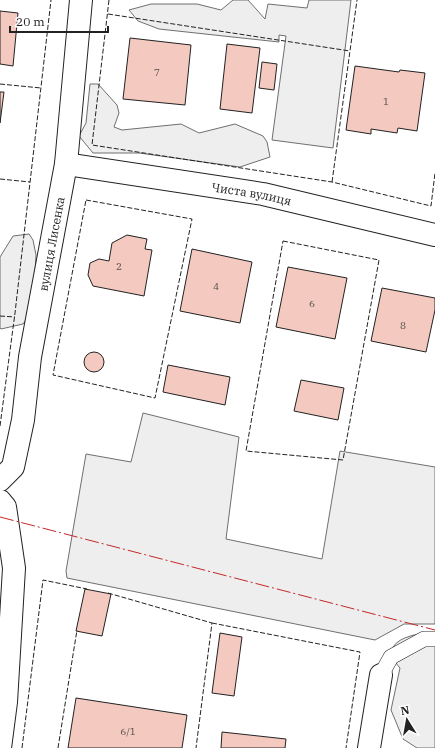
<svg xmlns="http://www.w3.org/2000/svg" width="435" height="748" font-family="'IBM Plex Serif',serif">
<rect width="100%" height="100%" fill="#fff"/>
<g fill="#eee" stroke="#6f6f6f">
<path d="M233,0h15l17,19 3,-15 39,4 2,-8h42l-18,148 -61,-8 14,-104 -7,-1v7l-120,-13 -21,-8 -9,-11 22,-6h46l24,6z"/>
<path d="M90,84h8l19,21 2,8 -5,14 8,3 59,-6 18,9 36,-9 28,12 4,6 3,15 -30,10 -101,-14h-46l-14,-17 7,-13z"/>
<path d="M29,234l4,6 3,15 -3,55 -10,14 -22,5 -1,-1v-71l13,-21z"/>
<path d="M143,413l96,24 -13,102 96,20 18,-108 95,16v157h-31l-29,16 -308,-62 -1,-7 20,-117 45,8z"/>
<path d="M430,632h5v116h-18l-14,-9 -12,-29 9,-42 -9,-11c1,-3 1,-8 2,-10 7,-11 26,-13 37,-15z"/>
</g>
<g fill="#f3c9c0" stroke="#222">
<path d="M0,11l18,2 -5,53 -13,-2z"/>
<path d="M130,38l61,7 -6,60 -62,-6z"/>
<path d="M227,44l33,4 -8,65 -32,-4z"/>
<path d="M262,62l15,2 -3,26 -15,-2z"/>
<path d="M355,66l44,6 1,-2 25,3 -8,58 -19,-3 -1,5 -26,-4v5l-25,-4z"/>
<path d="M0,92h4l-4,31z"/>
<path d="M127,235l20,4 -2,10 7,1 -8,46 -51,-10 -5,-11 2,-12 9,-4 10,2 3,-18z"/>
<path d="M192,249l60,13 -12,61 -60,-12z"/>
<path d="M288,267l59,11 -12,61 -59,-12z"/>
<path d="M382,288l53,10v12l-9,42 -55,-11z"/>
<circle cx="94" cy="362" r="10"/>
<path d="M168,365l62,12 -5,28 -62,-13z"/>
<path d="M301,380l43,8 -6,32 -44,-9z"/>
<path d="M85,589l26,5 -9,42 -26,-5z"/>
<path d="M220,633l22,4 -8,59 -22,-3z"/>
<path d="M76,698l111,17 -5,33h-114z"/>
<path d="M222,732l64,7 -1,9h-64z"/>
</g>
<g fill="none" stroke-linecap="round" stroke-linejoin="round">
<defs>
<path id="service" d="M381,675l10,-18 33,-18h11"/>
<g id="minor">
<path id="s1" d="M66,164l197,30 172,41"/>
<path id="s2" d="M0,480l13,-13 10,-47 7,-63 36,-193 15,-164"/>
<path d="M0,501l5,6 9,61 -8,134 -6,46"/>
<path d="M369,748l12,-73"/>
</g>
</defs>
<use href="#service" stroke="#222" stroke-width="16"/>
<use href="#minor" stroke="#222" stroke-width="24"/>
<use href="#service" stroke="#fff" stroke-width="15"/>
<use href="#minor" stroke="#fff" stroke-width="22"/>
<g stroke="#222" stroke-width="1" stroke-dasharray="5 2" stroke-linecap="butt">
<path d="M109,0l-17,145 240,37 99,24 4,-33"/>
<path d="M108,14l242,37"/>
<path d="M0,84l41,4"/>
<path d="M0,179l30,3"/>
<path d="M332,182l25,-182"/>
<path d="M86,200l106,19 -37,179 -102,-23z"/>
<path d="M283,241l96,19 -36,200 -97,-9z"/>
<path d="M0,316l15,1"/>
<path d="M0,426l15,-113 36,-313"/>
<path d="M108,593l104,30 -16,125"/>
<path d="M212,623l148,29 -14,96"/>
<path d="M22,748l21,-168 44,9"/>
<path d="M58,748l19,-118"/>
</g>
<path stroke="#c62828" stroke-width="1" stroke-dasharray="14 3 2 3" stroke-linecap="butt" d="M0,517l435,113"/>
</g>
<g text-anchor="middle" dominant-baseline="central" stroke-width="3" stroke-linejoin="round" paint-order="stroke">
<g font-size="10" fill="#564c4a">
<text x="157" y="72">7</text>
<text x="386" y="101">1</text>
<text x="119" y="266">2</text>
<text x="216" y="286">4</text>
<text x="312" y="303">6</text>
<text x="403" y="325">8</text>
<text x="128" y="731">6/1</text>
</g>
<g font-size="12" fill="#222" stroke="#fff">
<text stroke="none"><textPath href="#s1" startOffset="188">Чиста вулиця</textPath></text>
<text stroke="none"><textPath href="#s2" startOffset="245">вулиця Лисенка</textPath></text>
</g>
</g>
<g transform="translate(407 720) rotate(349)" stroke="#ffffff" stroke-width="3" paint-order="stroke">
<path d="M0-3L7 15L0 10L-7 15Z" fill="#222222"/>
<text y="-6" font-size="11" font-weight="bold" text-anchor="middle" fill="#222222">N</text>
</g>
<path d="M10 26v6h98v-6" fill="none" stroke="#222222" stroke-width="2"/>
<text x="16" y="26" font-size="12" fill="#222222" stroke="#ffffff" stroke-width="3" paint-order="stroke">20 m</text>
</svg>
